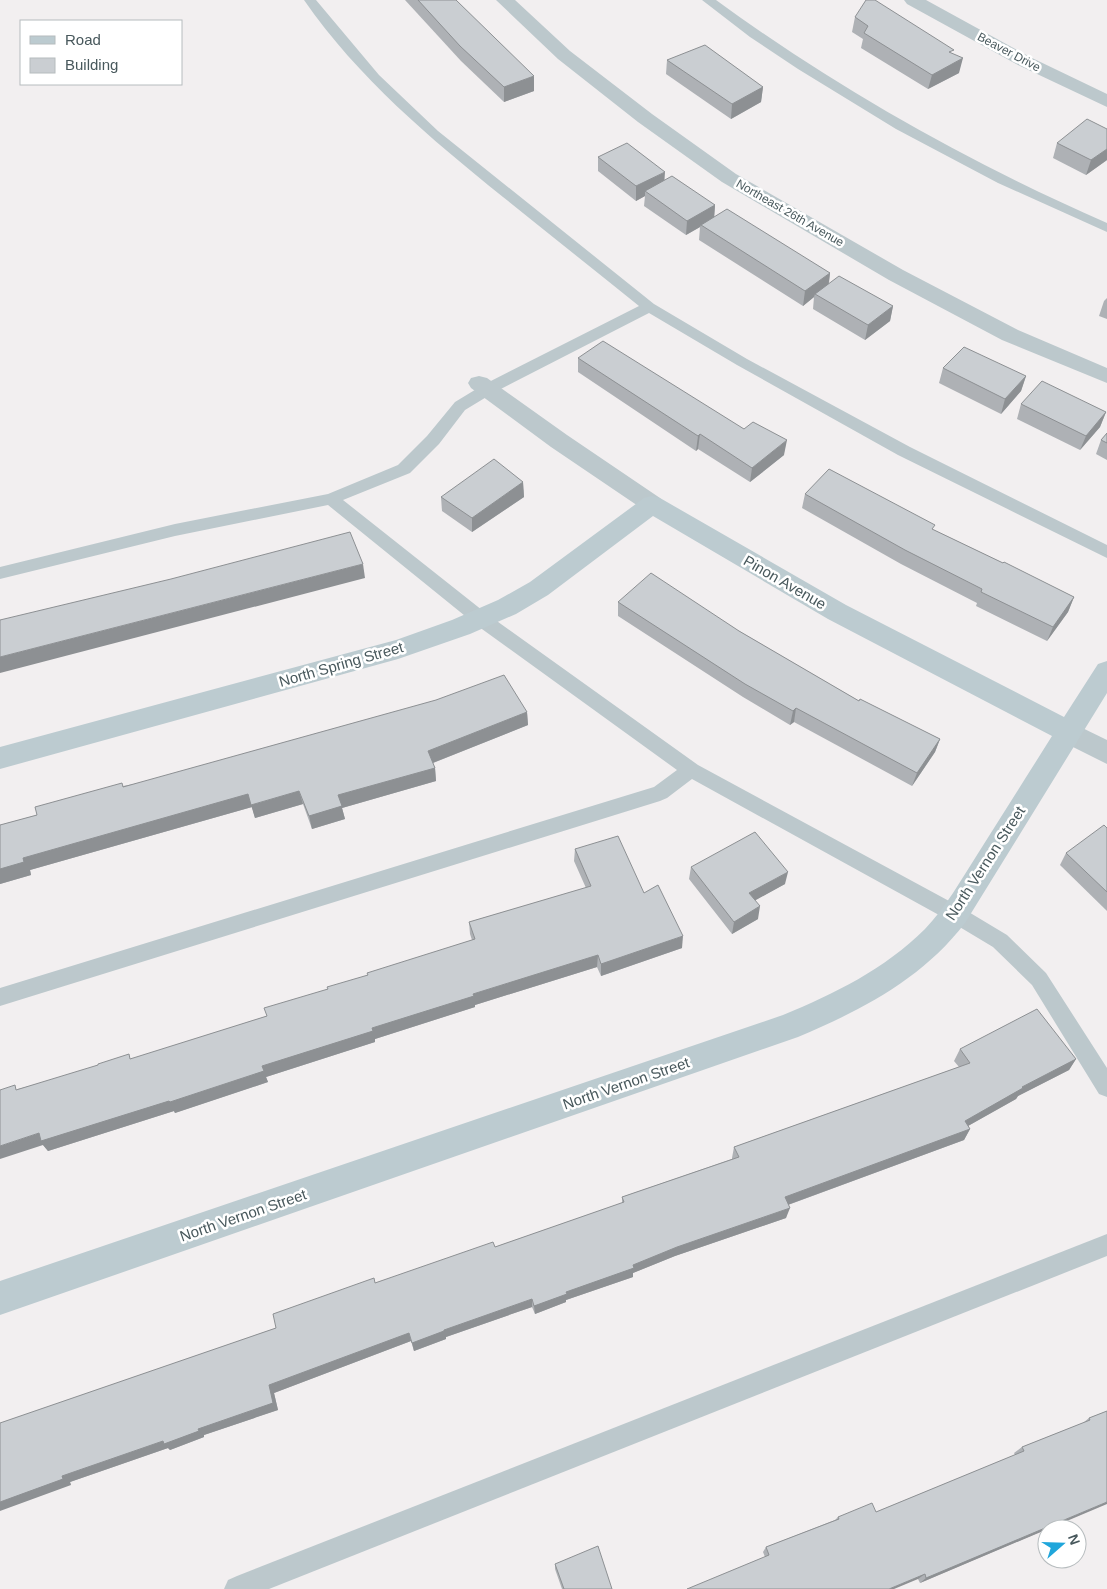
<svg xmlns="http://www.w3.org/2000/svg" width="1107" height="1589" font-family="Arial,sans-serif">
<rect width="100%" height="100%" fill="#f2eff0"/>
<g fill="none" stroke-linecap="round" stroke-linejoin="round">
<g fill="#bcc8cc" fill-rule="evenodd">
<path d="M304,0h12l63,75 59,56 216,173 93,55 163,88 197,98v13l-209,-103 -161,-90 -88,-52 -156,80 -28,17 -26,34 -29,29 -67,27 144,114 211,151 264,143 45,27 39,38 61,95v29l-8,-3 -67,-109 -39,-38 -45,-27 -256,-141 -25,19 -7,3 -660,205v-18l654,-201 23,-17 -202,-146 -147,-119 -153,31 -175,43v-12l175,-43 153,-30 70,-29 29,-29 28,-34 28,-17 156,-79c-45,-36 -91,-73 -136,-109 -73,-59 -145,-119 -199,-197z"/>
<path d="M702,0h14c122,89 252,162 391,223v9l-109,-49 -102,-54 -98,-60 -48,-32z"/>
<path d="M1107,1234v22l-838,333h-45l4,-9 9,-4z"/>
</g>
<g fill="#bcc8cc" fill-rule="evenodd">
<path d="M496,0h19l55,51 82,63 84,60 167,96 115,60 89,38v15l-105,-43 -113,-60 -167,-98 -84,-60 -80,-63z"/>
<path d="M904,0h22l104,57 77,37v13l-89,-42 -111,-61z"/>
<path d="M479,376l8,2 80,57 93,63 4,6 -4,6 -8,2 -8,-2 -93,-63 -80,-59 -3,-5 3,-5z"/>
<path d="M1068,721l39,19v24l-48,-24 -4,-8 4,-8z"/>
</g>
<path fill="#bccbd0" fill-rule="evenodd" d="M652,496l8,2 186,107 218,112 34,-53 9,-3v32l-142,230c-43,56 -103,87 -167,114l-798,278v-34l783,-266c51,-21 102,-46 142,-86 21,-22 36,-49 52,-74 25,-40 50,-79 75,-119l-224,-117 -175,-103 -105,79 -32,19 -46,20 -72,25 -398,110v-22l396,-107 56,-20 46,-20 32,-18 114,-84z"/>
</g>
<g fill="#aeb1b5">
<path d="M405,0h51l78,91 -30,11 -43,-41z"/>
<path d="M855,17l98,37 6,19 -31,16 -67,-41 2,-9 -11,-7z"/>
<path d="M667,60l96,27 -2,15 -30,17 -65,-45z"/>
<path d="M1107,129v31l-21,15 -33,-17 4,-15z"/>
<path d="M598,157l67,23 50,25 -1,12 116,56 -1,11 64,22 -3,15 -25,19 -52,-31 1,-12 -11,9 -104,-66 1,-13 -14,8 -42,-29 1,-10 -9,5 -38,-30z"/>
<path d="M1107,298v21l-8,-3 5,-15z"/>
<path d="M578,358l166,71 40,26 -34,27 -52,-33 -2,2 -118,-79z"/>
<path d="M943,368l83,8 -5,15 -20,23 -62,-31z"/>
<path d="M1021,404l85,8 -6,15 -20,23 -63,-31z"/>
<path d="M1107,433v27l-11,-6 5,-14z"/>
<path d="M523,482l1,15 -52,35 -30,-21 -1,-14z"/>
<path d="M805,494l129,36 140,67 -6,15 -21,29 -71,-35 1,-3 -76,-39 -99,-56z"/>
<path d="M618,602l121,29 120,70 81,38 -5,13 -23,34 -118,-64 -4,3 -47,-28 -125,-81z"/>
<path d="M527,712l1,13 -95,38 2,5 1,13 -94,27 3,11 -33,10 -9,-25 -48,14 -3,-11 -222,63 1,5 -31,9v-59l37,-10 86,-29z"/>
<path d="M1107,828v83l-47,-46 6,-12z"/>
<path d="M575,849l69,44 38,55 -81,28 -4,-9 -122,38v2l-100,32v3l-109,35 2,5 -93,31 -1,-2 -126,40 -5,-6 -25,-56 114,-30 135,-43 61,-27 144,-49 -2,-6 -1,-12 117,-34 -12,-27z"/>
<path d="M691,867l94,17 -30,16 3,19 -26,15 -43,-55z"/>
<path d="M960,1049l116,10 -7,11 -51,26 -2,3 -48,27 2,3 -6,11 -176,65 -2,13 -111,38 -42,17v4l-67,23v2l-31,12 -3,-7 -86,30v2l-32,12 -3,-10 -137,52 4,17 -74,25v2l-34,13 -2,-2 -98,34 1,3 -67,-63 272,-94 99,-45 120,-36 127,-44v-6l110,-38v-1l2,-11 225,-80 -5,-6z"/>
<path d="M1107,1411l-60,118 -127,54 -2,-4 -153,-22 -2,-5 3,-5 69,-27 3,-3 38,-5 139,-57 -1,-2 8,-6 61,-24 6,-5z"/>
<path d="M555,1564l57,25h-50l-7,-20z"/>
</g>
<g fill="#8d9093">
<path d="M963,58l-4,15 -31,16 4,-14z"/>
<path d="M534,76v15l-30,11v-15z"/>
<path d="M763,87l-2,15 -30,17 1,-15z"/>
<path d="M1107,149v11l-21,15 5,-15z"/>
<path d="M665,172l-1,15 -19,4v5l-9,5v-15z"/>
<path d="M715,205l-1,15 -13,5 -1,2 -14,8 1,-14z"/>
<path d="M830,273l-2,15 -13,6 -1,3 -11,9 2,-15z"/>
<path d="M893,306l-3,15 -25,19 3,-15z"/>
<path d="M1026,376l-5,15 -20,23 4,-15z"/>
<path d="M1106,412l-6,15 -20,23 6,-14z"/>
<path d="M700,434l-2,15 -2,2 2,-15z"/>
<path d="M787,440l-3,15 -34,27 2,-14z"/>
<path d="M523,482l1,15 -52,35v-14z"/>
<path d="M363,564l2,14 -365,95v-16z"/>
<path d="M1074,597l-6,15 -21,29 6,-14z"/>
<path d="M796,708l-2,14 -4,3 3,-14z"/>
<path d="M527,712l1,13 -98,39 -2,-13z"/>
<path d="M940,739l-5,13 -23,34 5,-13z"/>
<path d="M435,768l1,13 -94,27 3,11 -33,10 -3,-13 29,-21z"/>
<path d="M299,791l4,13 -48,14 -4,-13z"/>
<path d="M248,794l4,13 -222,63 1,5 -31,9v-15l23,-11z"/>
<path d="M788,872l-3,12 -38,21 2,-12z"/>
<path d="M760,906l-2,13 -26,15 2,-12z"/>
<path d="M683,936l-1,12 -81,28v-12z"/>
<path d="M598,955l-1,12 -122,38v2l-100,32v3l-109,35 2,5 -93,31 -1,-2 -126,40 -5,-6 -43,14v-13l39,-13 223,-67 110,-38 101,-34z"/>
<path d="M1076,1059l-7,11 -51,26 -2,3 -57,32 6,-10 57,-34z"/>
<path d="M970,1129l-6,11 -182,67 3,-10z"/>
<path d="M790,1208l-4,10 -111,38 -42,17v4l-67,23v2l-31,12 -1,-8 32,-14 111,-45z"/>
<path d="M532,1299v8l-86,30v2l-32,12 -2,-8 32,-13z"/>
<path d="M409,1333l2,8 -137,52 4,17 -74,25v2l-34,13 -2,-2 -98,34 1,3 -71,26v-9l62,-26 136,-47 71,-44z"/>
<path d="M1107,1502v2l-187,79 6,-5z"/>
<path d="M925,1574l-7,5 -24,10h-5z"/>
</g>
<g fill="#caced2" stroke="#8d9093">
<path d="M418,0h38l78,76 -30,11 -44,-41z"/>
<path d="M866,0h9l79,50 -5,2 14,6 -31,17 -68,-42 4,-7 -13,-9z"/>
<path d="M705,45l58,42 -31,17 -65,-44z"/>
<path d="M1087,119l20,10v20l-16,11 -34,-17z"/>
<path d="M627,143l38,29 -29,14 -38,-29z"/>
<path d="M672,176l43,29 -28,16 -42,-30z"/>
<path d="M727,209l103,64 -25,18 -104,-66z"/>
<path d="M839,276l54,30 -25,19 -53,-31z"/>
<path d="M603,341l141,88 9,-7 34,18 -35,28 -52,-34 -2,2 -120,-78z"/>
<path d="M964,347l62,29 -21,23 -62,-31z"/>
<path d="M1042,381l64,31 -20,24 -65,-32z"/>
<path d="M1107,433v10l-6,-3z"/>
<path d="M494,459l29,23 -51,36 -31,-21z"/>
<path d="M829,469l106,56 -3,4 71,34 1,-1 70,35 -21,30 -72,-35 1,-3 -77,-39 -100,-56z"/>
<path d="M350,532l13,32 -363,93v-37l171,-41z"/>
<path d="M651,573l88,58 120,70 1,-2 80,40 -23,34 -121,-65 -3,3 -48,-27 -127,-82z"/>
<path d="M504,675l23,37 -99,39 7,17 -97,27 4,11 -33,10 -10,-25 -48,14 -3,-11 -225,64 1,4 -24,7v-44l37,-10 -2,-8 87,-24 1,4 313,-87z"/>
<path d="M1104,825l3,3v64l-41,-39z"/>
<path d="M755,832l33,40 -39,21 11,13 -26,16 -43,-55z"/>
<path d="M618,836l26,57 14,-8 25,51 -82,28 -3,-9 -125,39 1,2 -102,32 1,3 -111,35 2,5 -94,31 -1,-1 -128,40 -2,-8 -39,13v-56l15,-5 1,5 82,-25v-1l31,-10 1,5 137,-43 -3,-8 64,-19 -1,-2 41,-12 -1,-2 108,-34 -6,-17 122,-36 -16,-37z"/>
<path d="M1037,1009l39,50 -54,28 1,1 -58,33 5,8 -185,68 5,11 -113,39 -44,18 1,3 -68,24 1,2 -33,12 -2,-7 -88,31v1l-32,12 -3,-10 -140,52 4,18 -75,26 1,2 -35,13 -1,-3 -101,35 1,3 -63,23v-79l276,-95 -3,-14 101,-36 1,5 118,-41 2,5 129,-45 -2,-5 117,-40 -5,-10 236,-84 -10,-14z"/>
<path d="M1107,1411v91l-181,76 -1,-4 -36,15h-202l82,-34 -3,-8 73,-28 -1,-2 34,-14 4,9 148,-61 -2,-4 68,-27 -1,-2z"/>
<path d="M598,1546l14,43h-48l-9,-25z"/>
</g>
<g text-anchor="middle" dominant-baseline="central" stroke-width="5" stroke-linejoin="round" paint-order="stroke">
<g font-size="12" fill="#48585c" stroke="#fff">
<text transform="translate(1009 52) rotate(28)">Beaver Drive</text>
<text transform="translate(790 213) rotate(30)">Northeast 26th Avenue</text>
</g>
<g font-size="15" fill="#48585c" stroke="#fff">
<text transform="translate(785 582) rotate(30)">Pinon Avenue</text>
<text transform="translate(341 664) rotate(-16)">North Spring Street</text>
<text transform="translate(985 863) rotate(-57)">North Vernon Street</text>
<text transform="translate(626 1083) rotate(-19)">North Vernon Street</text>
<text transform="translate(243 1215) rotate(-19)">North Vernon Street</text>
</g>
</g>
<rect x="20" y="20" width="162" height="65" fill="#ffffff" stroke="#b6bcbe"/>
<rect x="30" y="36" width="25" height="8" fill="#bccbd0" stroke="#b6bcbe"/>
<text x="65" y="45" font-size="15" fill="#48585c">Road</text>
<rect x="30" y="58" width="25" height="15" fill="#caced2" stroke="#b6bcbe"/>
<text x="65" y="70" font-size="15" fill="#48585c">Building</text>
<g transform="translate(1062 1544) rotate(70)"><circle r="24" fill="#ffffff" stroke="#b6bcbe"/>
<path d="M0-4L9 19L0 12L-9 19Z" fill="#20a6db"/>
<text y="-8" font-size="14" font-weight="bold" text-anchor="middle" fill="#48585c">N</text>
</g>
</svg>
